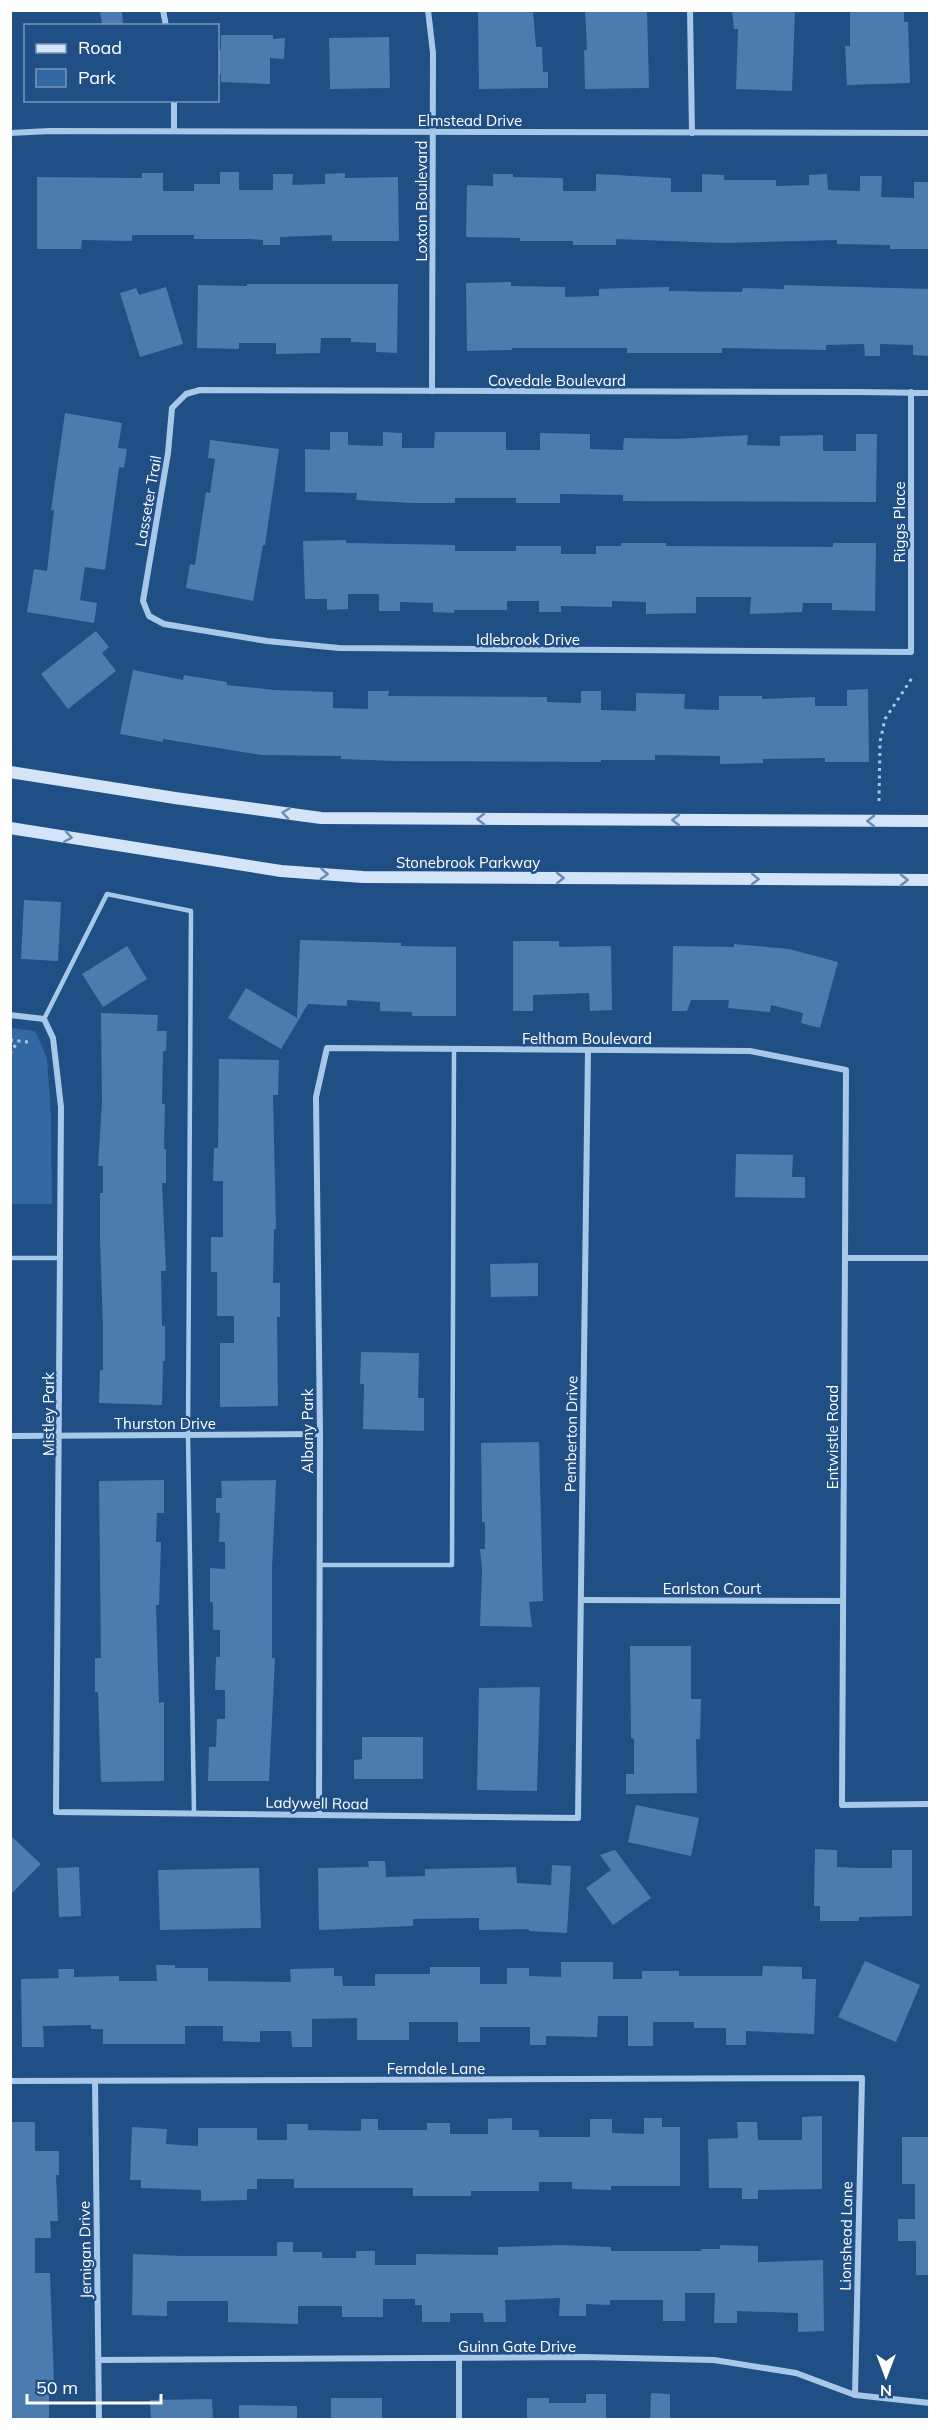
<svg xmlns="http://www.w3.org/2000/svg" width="940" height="2430" font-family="Mulish,sans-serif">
<rect width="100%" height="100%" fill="#1f4f85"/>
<path fill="#3369a3" d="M11,1028l24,3 12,27 4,58 1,88h-41z"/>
<g fill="#4c7bb0">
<path d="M100,10h22l1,16h-21z"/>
<path d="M478,10h55l3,37h6l1,25h5v16l-69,1z"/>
<path d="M585,10h62l2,78 -64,1 -1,-39h3z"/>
<path d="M732,10h63l-3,81 -56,-2 2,-60h-4z"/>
<path d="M850,10h54v12h4l2,61 -63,2 -2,-39h5z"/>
<path d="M221,35h52v4l12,-1 -1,21 -14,-1v26l-49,-2v-8h-3v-24h3z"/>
<path d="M389,37l1,51 -60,1 -1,-51z"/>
<path d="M220,172h19v18h34v-16h20l-1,11 33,-1v-10l20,-1v5l53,-1 1,64h-67v-6l-52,2v8h-17v-5l-14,-1h-55v-4h-62v6l-50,-1 -1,9h-44v-72l105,1v-5h21v18h31v-7h26z"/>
<path d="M493,174h20v3l50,1v13h33v-17l75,4v14h31v-18l22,1v5h52v6l33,-1v-10l18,-1 1,16 32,1v-15h22l-1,21 33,1v-16h16v67h-40v-4l-53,-1v-4l-114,3 -107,-4v6h-43v-4h-53v-3l-54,-1 1,-52 26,1z"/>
<path d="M511,282v4l54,1v10l34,-1v-7l27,-1 43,-1v4l73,1 1,-4 41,1v-4l146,4v67l-17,-1v-10l-33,-1v12h-15l-1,-12 -38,1v5l-104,-2v5h-95v-5h-115v2l-45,1 -1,-68z"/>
<path d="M247,284h151l-1,69 -21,-1v-9l-25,-1v-4h-30l-1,15 -44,1v-11h-37v6l-42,-1 1,-63 49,1z"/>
<path d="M166,287l17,57 -43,13 -20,-64 16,-5 3,7z"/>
<path d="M65,413l57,10 -4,25 9,1 -3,19 -5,-1 -14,103 -20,-3 -5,33 17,3 -3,20 -67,-11 7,-43 13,2 7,-61h-3z"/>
<path d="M330,432h18v13l35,1v-14l19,1v15h32l1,-16h71v18h34v-17l50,1v15l33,1 1,-12 51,1 73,-4 -1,10 33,1v-10l43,-1v16h33v-17h21l-1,68 -253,-1v-6l-63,-1v9h-44v-5h-61v5h-44l-55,-3 1,-7 -52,-1v-43l25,1z"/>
<path d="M210,440l69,9 -14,96h-2l-10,56 -67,-13 4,-24 5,1 11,-73 4,1 5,-34 -7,-1z"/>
<path d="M346,540v3l109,2v6h61v-5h45v8h35v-8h25v-3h45v3l167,1v-4h43l-1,68 -43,-1v-7h-29l-1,9 -52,2 1,-17h-55v16l-50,1v-12l-34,-1v6l-51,-1v6h-22v-11h-32v9h-53v3l-21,-1v-9l-33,-1v9h-21v-17h-31v15l-21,1v-11h-22l-2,-58z"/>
<path d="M96,631l13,16 -7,6 14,18 -48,38 -27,-35z"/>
<path d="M133,670l50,10 1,-5 43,7v3l47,5 59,2v16l35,1v-18h21l-1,5 159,1v5l34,1v-12h20v19l35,1v-18l49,1 -1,15 35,1v-14h43v3l53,-2v9h32v-16l21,-1 1,73h-44v-4l-62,1v4l-43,1v-8l-65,-1v5h-54v2l-204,-1 -56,-2v-3l-80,-1 -98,-16v3l-43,-8z"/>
<path d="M24,900l37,2 -3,59 -37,-2z"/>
<path d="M300,940l101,3v3l55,1v69h-44v-4l-32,-1v-9l-33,-2v6l-39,-2 -27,45 -53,-31 18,-30 51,30z"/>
<path d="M513,941h46v6l52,-1 1,64 -22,1 -1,-18 -56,2v16h-20z"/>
<path d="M734,944l55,5 49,13 -18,66 -19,-5 2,-10 -32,-8 -1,7 -42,-4 1,-8h-38l-4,11h-15l1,-65 61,1z"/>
<path d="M127,946l20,33 -44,28 -21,-33z"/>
<path d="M101,1013l57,2 -1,16h10l-1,20h-3l-1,53h3l-1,45h2v34h-4l4,88h-5l1,55h3v35h-2l-1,44 -63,-2 1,-33h3v-43l-3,-89v-45h3v-27h-5l4,-63z"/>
<path d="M219,1059l60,1 -1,35h-5l3,134h-2l-1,54h7v34h-3l1,89 -58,1v-64h14v-27h-17v-44h-6v-35h12v-56h-10l1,-33h4z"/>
<path d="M736,1154l57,1 -1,22h13v21l-70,-1z"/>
<path d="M538,1263v33l-47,1 -1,-33z"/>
<path d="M361,1352l58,1 -1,45h6v33l-61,-2 1,-45h-4z"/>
<path d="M539,1442l4,159 -14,1 3,25 -52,-1 2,-57 -2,-20h5v-27h-3l-1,-79z"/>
<path d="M164,1480v33h-7l-1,29h5l-2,63h-3l3,98 5,-1v79l-63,1 -3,-90h-3v-34h6l-2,-177z"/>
<path d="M276,1480l-4,89v89h3l-6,123h-61l1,-34h7l1,-28h8v-29h-10l1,-33h4v-27h-7v-28h-3v-34l15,1v-27h-6l1,-29h-4v-15h6l-1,-17z"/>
<path d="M630,1646h61v53h10l-1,40h-4l1,54 -71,1v-20h8v-35l-3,-1z"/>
<path d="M540,1687l-3,104 -60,-1 2,-102z"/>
<path d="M362,1737h61v42h-69v-19l8,-1z"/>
<path d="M636,1805l63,13 -8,38 -63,-14z"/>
<path d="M10,1835l31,29 -31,31z"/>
<path d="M815,1849l22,1v17l23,1h32v-18h20v66l-53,1v4h-39v-15h-6z"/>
<path d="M615,1850l36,48 -38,27 -27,-37 25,-18 -11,-15z"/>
<path d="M368,1861h17l1,16 39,-1v-7l91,-2 1,16 34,2 1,-20 19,1 -4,67 -38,-2v-2l-50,1v-12l-66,1v7l-94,4 -1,-62 51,-1z"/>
<path d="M79,1867l2,49 -22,1 -2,-49z"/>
<path d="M259,1868l2,60 -101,2 -2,-60z"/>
<path d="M865,1961l55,24 -24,57 -58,-25z"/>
<path d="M561,1962h52v17h29v-8h37v5h83l1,-10 39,1v12h14l-2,55 -68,-3v14h-20v-17h-32v-6h-41v24h-25v-30h-30l-1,21 -51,-1v9h-16v-18h-50v15h-22v-20h-49v18h-52v-22l-45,1v28h-20l-1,-16h-31v11l-37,-1v-15h-38v18h-82v-15h-12v-4l-48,1 1,21h-22l-1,-68 38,-1 -1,-9h16v8l45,-1v5h38l-1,-16h19v3h33v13l83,1 -1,-13 44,-1v8h8l1,10h32v-12h55v-7h50v17h27v-16h22v8l32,1z"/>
<path d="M822,2116v73l-64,1v9h-16v-11h-33l-1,-49 30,-1 -1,-16h20l1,18h44v-23z"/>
<path d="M512,2118v12h27v7h51v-18h22v14l32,1v-16h18v9h18v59h-69v4l-39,-1v-7h-33v9h-68v5h-58v-8h-119v-9h-37v10h-10v11l-46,1v-11l-60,-2v-8h-11l2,-53 35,2 -1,15 32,2v-18h59v12h30v-16h21v6l53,1v-12h17v11h49v-7h23v11h38v-15z"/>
<path d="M10,2122h25v29h24v24h-3l2,46h-8l1,17h-16v35h15l4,109 -5,1v37h-39z"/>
<path d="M902,2137h28v138h-14v-34h-18v-22h17v-35h-13z"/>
<path d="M277,2242h16v10h29v6h34v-7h19v14h41v-11l82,1v-8l64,-2 49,2v4h90v-2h19v-4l38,1v16l65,-2 1,71 -26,1v-19l-61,-2v12h-23l1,-30h-30v28h-22v-21h-53v5l-24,-1v12h-27l1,-18 -55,2 1,22h-22l-1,-9h-33v9h-28v-17h-7v-6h-32v18h-41v-11h-44v18l-70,-2v-21h-61v15l-35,-1 1,-61 50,2h94z"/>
<path d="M651,2393l19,1v26h-20z"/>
<path d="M586,2394h20v26h-79v-22h22v5h37z"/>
<rect x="331" y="2398" width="51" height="22"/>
<path d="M212,2399l1,21h-62l-1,-20z"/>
<path d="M239,2405l58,1v14h-58z"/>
</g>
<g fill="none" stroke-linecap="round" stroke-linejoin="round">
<g stroke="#a8c8ea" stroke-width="3" stroke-dasharray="3 4.5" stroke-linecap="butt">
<path d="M879,801l1,-59 5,-23 27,-41"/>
<path d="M10,1040l18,2"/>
<path d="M10,1054l8,-13"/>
</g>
<g stroke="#a8c8ea" stroke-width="4.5">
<path d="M44,1019l63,-125 84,17 -3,524 6,378"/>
<path d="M10,1258h51"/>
<path d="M319,1565h133l2,-516"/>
</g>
<g stroke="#a8c8ea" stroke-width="6">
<path d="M163,10l3,16"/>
<path d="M428,10l5,43 -1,338"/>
<path d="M690,10l2,123"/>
<path d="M174,100v31"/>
<path d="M10,133l40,-2 880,2"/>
<path d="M911,392v260l-572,-4 -72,-7 -103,-17 -15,-8 -6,-15 25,-148 4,-45 14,-14 14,-4 659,2 71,1"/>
<path d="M10,1015l34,4 9,19 8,69 -5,705 522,6 10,-768"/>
<path d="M845,1258h85"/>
<path d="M10,1436l310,-2"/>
<path d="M581,1600l262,1"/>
<path d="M319,1815l1,-381 -4,-337 11,-49 423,3 96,19 -4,735 88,-1"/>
<path d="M10,2081l852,-3 -7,317"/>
<path d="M95,2081l4,339"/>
<path d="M99,2360l484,-3 131,3 82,13 59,22 75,8"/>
<path d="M459,2420v-62"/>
</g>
<g stroke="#d3e4f8" stroke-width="12">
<path d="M10,772l165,26 146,20 609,3"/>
<path d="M10,828l271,43 82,6 567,3"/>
</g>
</g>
<defs><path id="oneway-chevron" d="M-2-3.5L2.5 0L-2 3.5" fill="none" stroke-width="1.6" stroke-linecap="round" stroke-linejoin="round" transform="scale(1.5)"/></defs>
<g stroke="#678bb3">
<use href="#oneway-chevron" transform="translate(286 813) rotate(-172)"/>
<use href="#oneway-chevron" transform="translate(481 819) rotate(-180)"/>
<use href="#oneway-chevron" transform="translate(676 820) rotate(-180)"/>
<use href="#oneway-chevron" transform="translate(871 821) rotate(-180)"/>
<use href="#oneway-chevron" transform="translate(68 837) rotate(9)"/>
<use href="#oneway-chevron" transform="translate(324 874) rotate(4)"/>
<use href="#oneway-chevron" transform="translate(560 878)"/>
<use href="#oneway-chevron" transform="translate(755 879) rotate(1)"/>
<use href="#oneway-chevron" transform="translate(904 880)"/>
</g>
<g text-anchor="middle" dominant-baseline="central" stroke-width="5" stroke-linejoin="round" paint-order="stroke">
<g font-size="15" fill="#fff" stroke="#1f4f85">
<text x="470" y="120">Elmstead Drive</text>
<text transform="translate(421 201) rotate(-90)">Loxton Boulevard</text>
<text x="557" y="380">Covedale Boulevard</text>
<text transform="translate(148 501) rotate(-80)">Lasseter Trail</text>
<text transform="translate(899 522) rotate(-90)">Riggs Place</text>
<text x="528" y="639">Idlebrook Drive</text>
<text x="468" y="862">Stonebrook Parkway</text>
<text x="587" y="1038">Feltham Boulevard</text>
<text transform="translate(48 1414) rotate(-90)">Mistley Park</text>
<text x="165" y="1423">Thurston Drive</text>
<text transform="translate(307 1431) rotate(-90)">Albany Park</text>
<text transform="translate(571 1434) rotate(-89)">Pemberton Drive</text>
<text transform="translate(832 1437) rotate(-90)">Entwistle Road</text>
<text x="712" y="1588">Earlston Court</text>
<text transform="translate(317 1803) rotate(1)">Ladywell Road</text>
<text x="436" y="2068">Ferndale Lane</text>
<text transform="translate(846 2236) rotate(-89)">Lionshead Lane</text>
<text transform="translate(85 2250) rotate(-91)">Jernigan Drive</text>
<text x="517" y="2346">Guinn Gate Drive</text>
</g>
</g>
<rect width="940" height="2430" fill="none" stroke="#ffffff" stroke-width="24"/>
<rect x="24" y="24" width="195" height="78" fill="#1f4f85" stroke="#7995b6" stroke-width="1.5"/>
<rect x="36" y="44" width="30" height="9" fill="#d3e4f8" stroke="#7995b6" stroke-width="1.5"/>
<text x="78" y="54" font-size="18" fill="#ffffff">Road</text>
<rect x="36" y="69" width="30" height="18" fill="#3369a3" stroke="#7995b6" stroke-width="1.5"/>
<text x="78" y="84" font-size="18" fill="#ffffff">Park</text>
<g transform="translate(886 2376) rotate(180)" stroke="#1f4f85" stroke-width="4.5" paint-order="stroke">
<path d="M0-4.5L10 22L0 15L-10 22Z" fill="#ffffff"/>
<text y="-9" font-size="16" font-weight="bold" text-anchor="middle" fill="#ffffff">N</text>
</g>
<path d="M27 2394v9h134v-9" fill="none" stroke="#ffffff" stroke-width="3"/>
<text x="36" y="2394" font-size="18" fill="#ffffff" stroke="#1f4f85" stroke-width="4.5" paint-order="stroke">50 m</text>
</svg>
